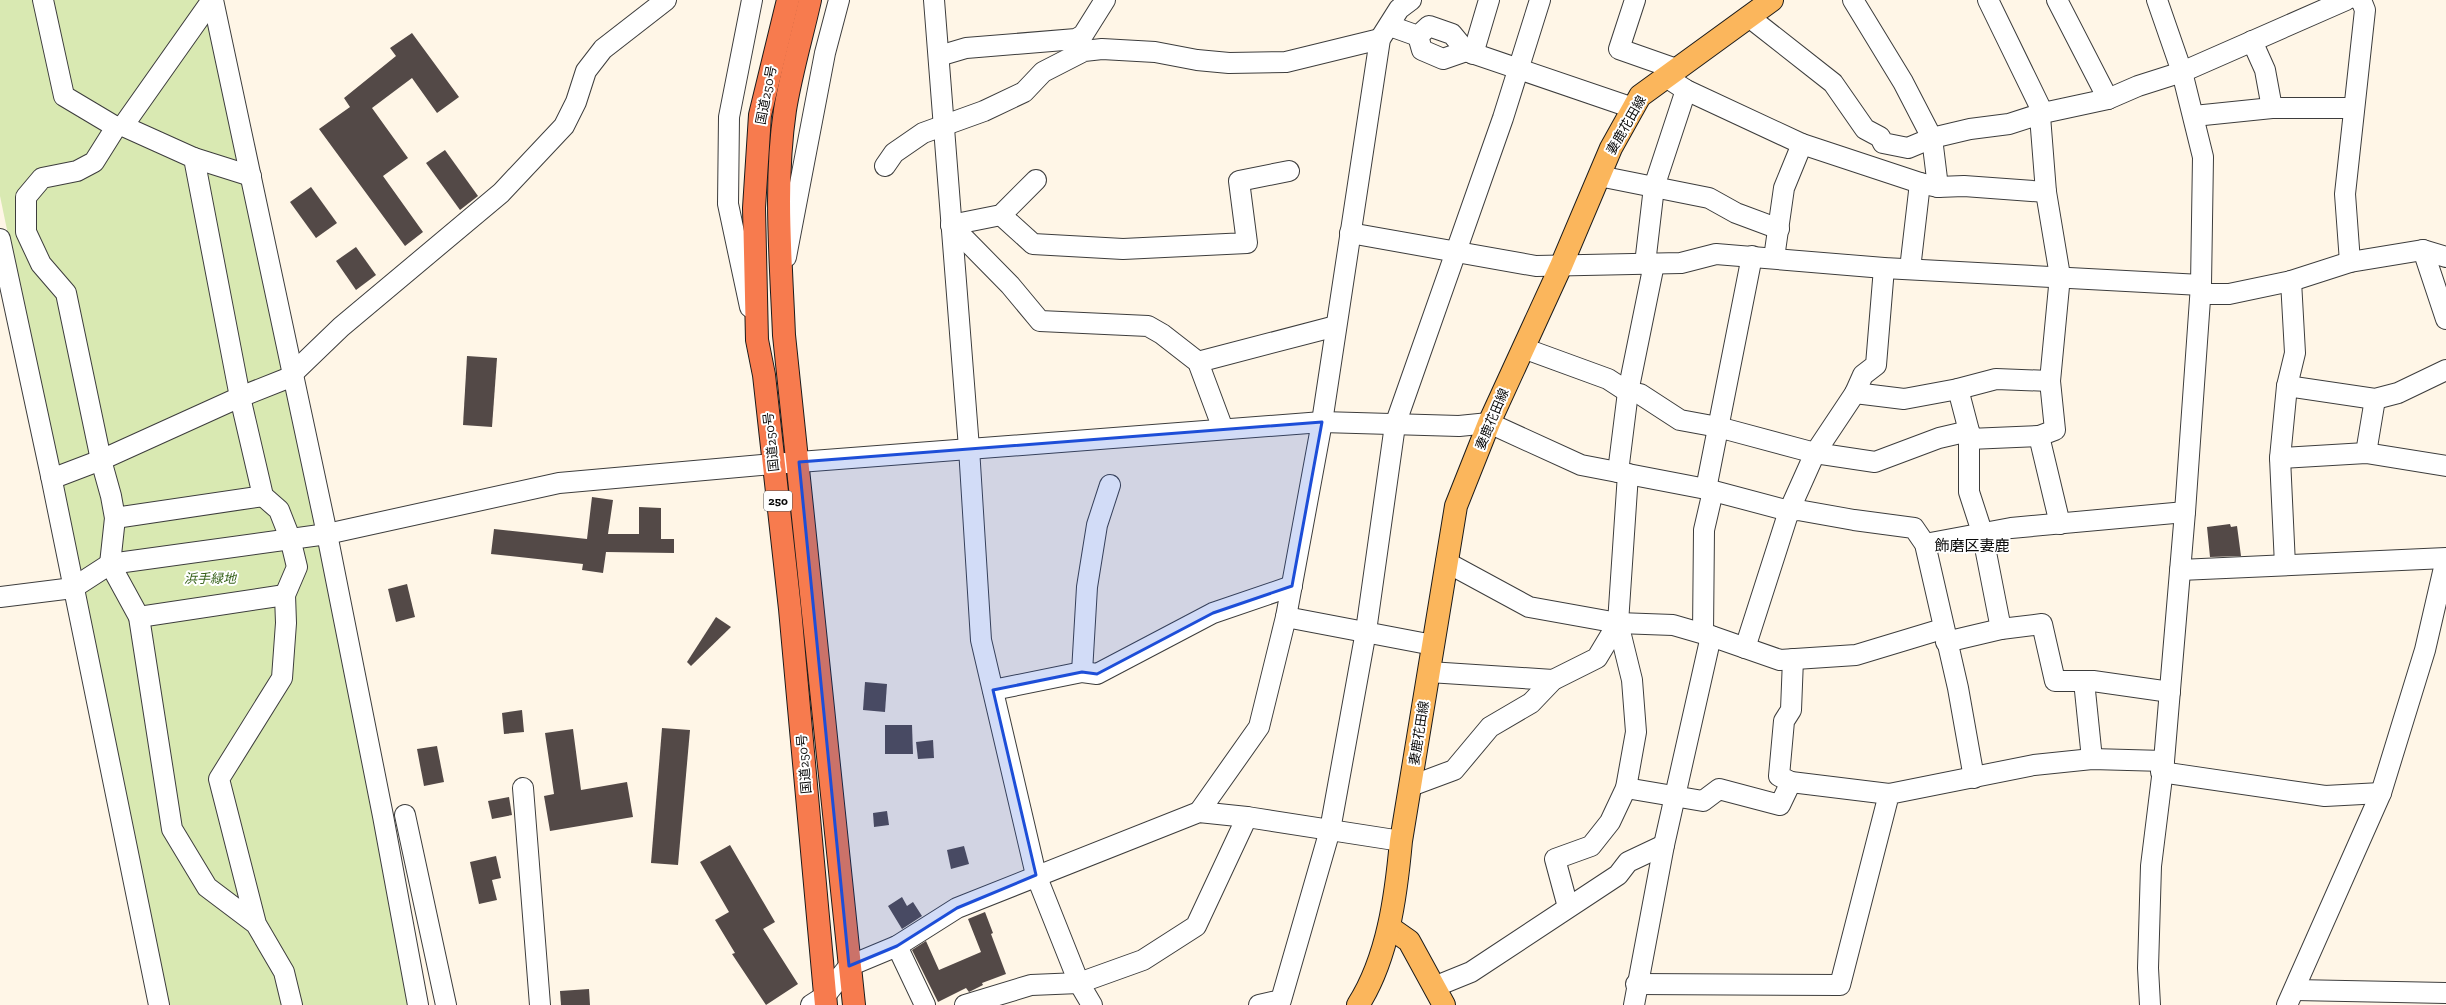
<svg xmlns="http://www.w3.org/2000/svg" width="2446" height="1005" font-family="'Zilla Slab','Noto Sans JP',serif">
<rect width="100%" height="100%" fill="#fff6e7"/>
<path fill="#d9e9b2" d="M0,0h224l164,807 38,198h-258l-168,-809z"/>
<g fill="#534947">
<path d="M412,33l47,64 -22,16 -25,-35 -40,30 36,50 -25,18 40,56 -18,14 -86,-117 31,-22 -6,-9 52,-42 -6,-8z"/>
<path d="M445,150l33,46 -18,14 -34,-47z"/>
<path d="M311,187l26,36 -21,15 -26,-36z"/>
<path d="M356,247l20,28 -20,15 -20,-29z"/>
<path d="M467,356l30,2 -5,69 -29,-2z"/>
<path d="M592,497l21,3 -5,34h31v-27l22,1v31h13v14l-68,-1 -3,21 -21,-3 1,-6 -92,-10 3,-25 93,10z"/>
<path d="M2230,524l1,3 6,-1 4,30 -31,1 -3,-30z"/>
<path d="M407,584l8,33 -19,5 -8,-33z"/>
<path d="M716,617l15,10 -40,39 -4,-4z"/>
<path d="M865,682l22,2 -2,28 -22,-2z"/>
<path d="M522,710l2,22 -20,2 -2,-21z"/>
<path d="M885,725h27l1,29h-28z"/>
<path d="M662,728l28,2 -12,135 -27,-2z"/>
<path d="M573,729l8,61 46,-8 6,35 -83,14 -6,-35 10,-2 -9,-61z"/>
<path d="M933,740l1,18 -16,1 -2,-17z"/>
<path d="M437,746l7,36 -20,4 -7,-37z"/>
<path d="M509,797l3,18 -20,4 -4,-18z"/>
<path d="M887,811l2,14 -15,2 -1,-14z"/>
<path d="M730,845l45,77 -12,7 35,55 -32,21 -34,-51 3,-1 -20,-33 14,-8 -29,-50z"/>
<path d="M964,846l5,18 -18,5 -4,-19z"/>
<path d="M496,856l5,22 -9,2 5,20 -18,4 -9,-42z"/>
<path d="M902,897l5,9 6,-4 9,14 -20,13 -14,-23z"/>
<path d="M985,912l8,21 -2,1 15,40 -24,9 1,2 -14,7 -3,-4 -28,14 -26,-52 14,-9 13,29 42,-18 -13,-33z"/>
<path d="M589,989l1,16h-29l-1,-14z"/>
</g>
<g fill="none" stroke-linecap="round" stroke-linejoin="round">
<defs>
<g id="minor">
<path d="M43,0l21,96 52,31"/>
<path d="M213,0l114,534 56,282 35,189"/>
<path d="M934,0l35,448 12,192 55,235 43,108 13,22"/>
<path d="M1635,0l-16,49 57,20"/>
<path d="M1853,0l50,82 29,56 6,49"/>
<path d="M1988,0l55,113"/>
<path d="M2057,0l51,99"/>
<path d="M1749,17l84,66 32,46 15,8 3,6 25,5 24,-10 38,-9 39,-5 34,-11 65,-14 30,-13 44,-14 164,-72"/>
<path d="M1390,26l28,10 11,-10 23,8 14,17 167,57"/>
<path d="M1418,36l4,14 21,9 23,-8"/>
<path d="M2252,41l13,29 7,38"/>
<path d="M1473,54l16,-54"/>
<path d="M939,56l27,-8 110,-9 7,-4 22,-35"/>
<path d="M1666,77l20,13 116,54 118,39 18,4 26,-1 82,6"/>
<path d="M2040,116l6,76 14,84 -10,105 5,49 -16,6 21,88"/>
<path d="M2194,116l78,-8h82"/>
<path d="M123,126l89,-126"/>
<path d="M194,158l57,18"/>
<path d="M885,166l9,-13 29,-20 61,-22 40,-19 19,-20 41,-21 18,-2 53,3 42,8 32,3 57,-1 94,-23"/>
<path d="M1599,176l110,22 27,15 43,16"/>
<path d="M1001,215l32,29 90,5 124,-6 -8,-62 50,-10"/>
<path d="M951,225l59,60 30,36 108,5 14,8 36,28 25,67"/>
<path d="M951,225l50,-10 35,-35"/>
<path d="M1350,233l186,33 145,-3 35,-9 168,14 317,17"/>
<path d="M0,239l51,237 108,529"/>
<path d="M2423,250l23,69"/>
<path d="M786,257l39,-204 14,-53"/>
<path d="M1774,258l10,-70 18,-44"/>
<path d="M2350,262l-5,-68 20,-184 -4,-10h-2"/>
<path d="M1645,264l9,-77 32,-97"/>
<path d="M1910,269l10,-86"/>
<path d="M2201,294h28l62,-13 59,-19 73,-12 23,7"/>
<path d="M750,307l-22,-103 1,-87 23,-117"/>
<path d="M1523,348l85,31 20,13 12,2 40,26 38,7 97,26 60,9 64,-24 30,-7"/>
<path d="M1198,362l138,-36"/>
<path d="M2287,386l88,13 23,-6 48,-23"/>
<path d="M1958,389l11,42v61l13,40 19,97"/>
<path d="M1855,393l49,6 54,-10 38,-10 54,2"/>
<path d="M1969,439l70,-3"/>
<path d="M2366,453l9,-54"/>
<path d="M2280,458l86,-5 80,13"/>
<path d="M1618,472l10,-80 26,-128"/>
<path d="M51,476h8l42,-16 139,-63 48,-19 53,-51 160,-134 63,-67 12,-24 10,-31 17,-22 63,-49"/>
<path d="M1706,489l46,-233"/>
<path d="M115,518l148,-22"/>
<path d="M1925,544l86,-16 174,-16"/>
<path d="M1446,562l83,45 89,16 55,2 38,11 69,24 76,-5 86,-26"/>
<path d="M2285,565l-5,-107 7,-72 8,-33 -4,-72"/>
<path d="M2180,570l266,-12"/>
<path d="M0,597l73,-9 37,-24 217,-30 232,-51 214,-19 549,-42 137,4 30,-3 92,42 125,24 83,22 9,-1 56,10 60,8 11,16 33,144 16,90"/>
<path d="M139,617l146,-22"/>
<path d="M1286,617l147,28"/>
<path d="M1703,633l1,-103 9,-39"/>
<path d="M1946,642l55,-13 41,-5 13,57h38l77,11"/>
<path d="M1745,648l44,-137 26,-58 40,-60 8,-18 13,-10 8,-97"/>
<path d="M1793,659l-2,51 -7,11 -5,55 12,6 98,12"/>
<path d="M1082,672l5,-85 10,-62 13,-40"/>
<path d="M1429,672l124,8"/>
<path d="M2084,681l8,78"/>
<path d="M993,690l89,-18 15,2 116,-61 79,-27"/>
<path d="M2161,772l164,24 56,-3"/>
<path d="M1411,786l43,-16 36,-43 41,-24 22,-23 44,-22 21,-35"/>
<path d="M523,788l17,217"/>
<path d="M1626,788l77,13 16,-12 61,16 11,-23"/>
<path d="M1199,812l60,-85 27,-110 36,-195 58,-383 19,-30 12,-9"/>
<path d="M405,815l41,190"/>
<path d="M1568,907l-13,-48 36,-13 19,-24 16,-34 10,-56 -4,-52 -14,-57 10,-149"/>
<path d="M256,924l-37,-145 63,-101 4,-55 -1,-28 12,-28 -7,-29 -11,-28 -16,-14 -23,-99 -46,-239 -71,-32 -7,1 -22,35 -17,9 -35,7 -16,19v35l15,32 25,29 35,167 10,36 4,22 -5,46 29,53 33,212 35,58 49,37 28,48 8,33"/>
<path d="M897,946l28,59"/>
<path d="M1636,984l204,1 49,-191 145,-29 58,-6 72,2"/>
<path d="M1434,987l37,-15 147,-97 10,-13 36,-17"/>
<path d="M2295,990l151,3"/>
<path d="M811,1005l14,-9 24,-30 48,-20 60,-38 242,-96 48,5 154,24"/>
<path d="M965,1005l66,-20 48,-2 64,-23 53,-34 51,-109"/>
<path d="M1259,1005l22,-5 49,-170 36,-199 29,-206 108,-307 37,-118"/>
<path d="M1634,1005l30,-160 47,-209"/>
<path d="M2150,1005l-2,-37 3,-102 13,-105 21,-249 16,-227 2,-128 -21,-85 -25,-72"/>
<path d="M2287,1005l94,-212 44,-143 21,-91"/>
</g>
<g id="major">
<path d="M1389,927l20,14 35,64"/>
<path d="M1358,1005c30,-47 38,-109 43,-164l55,-335 33,-83 72,-157 50,-118 29,-52 132,-96"/>
</g>
<g id="highway">
<path d="M788,0l-28,115 -6,93 3,132 7,35 26,234 36,396"/>
<path d="M810,0c-8,36 -19,73 -25,110 -11,74 -4,150 -1,225l70,670"/>
</g>
</defs>
<use href="#minor" stroke="#3d3d3d" stroke-width="22"/>
<use href="#major" stroke="#1b1b1b" stroke-width="24"/>
<use href="#highway" stroke="#1b1b1b" stroke-width="24"/>
<use href="#minor" stroke="#fff" stroke-width="20"/>
<use href="#major" stroke="#fbb65c" stroke-width="22"/>
<use href="#highway" stroke="#f77b4e" stroke-width="22"/>
</g>
<path fill="#1d4ed8" fill-opacity="0.2" stroke="#1d4ed8" stroke-width="3" stroke-linejoin="round" d="M1322,422l-30,164 -79,27 -116,61 -15,-2 -89,18 43,185 -79,33 -60,38 -48,20 -50,-504z"/>
<g text-anchor="middle" dominant-baseline="central" stroke-width="4" stroke-linejoin="round" paint-order="stroke">
<rect fill="#fff" stroke="#545454" stroke-width="1" x="764" y="491" width="28" height="20" rx="3"/>
<g font-size="12" font-weight="bold" fill="#0a0a0a">
<text x="778" y="501">250</text>
</g>
<g font-size="13" fill="#0a0a0a" stroke="#fff">
<text transform="translate(766 95) rotate(-79)">国道250号</text>
<text transform="translate(1626 125) rotate(-60)">妻鹿花田線</text>
<text transform="translate(1492 419) rotate(-67)">妻鹿花田線</text>
<text transform="translate(771 442) rotate(-96)">国道250号</text>
<text transform="translate(1419 733) rotate(-81)">妻鹿花田線</text>
<text transform="translate(804 764) rotate(-95)">国道250号</text>
</g>
<g font-size="13" font-style="italic" fill="#37621b" stroke="#fff">
<text x="210" y="578">浜手緑地</text>
</g>
<g font-size="15" fill="#0a0a0a" stroke="#fff">
<text x="1972" y="546">飾磨区妻鹿</text>
</g>
</g>
</svg>
